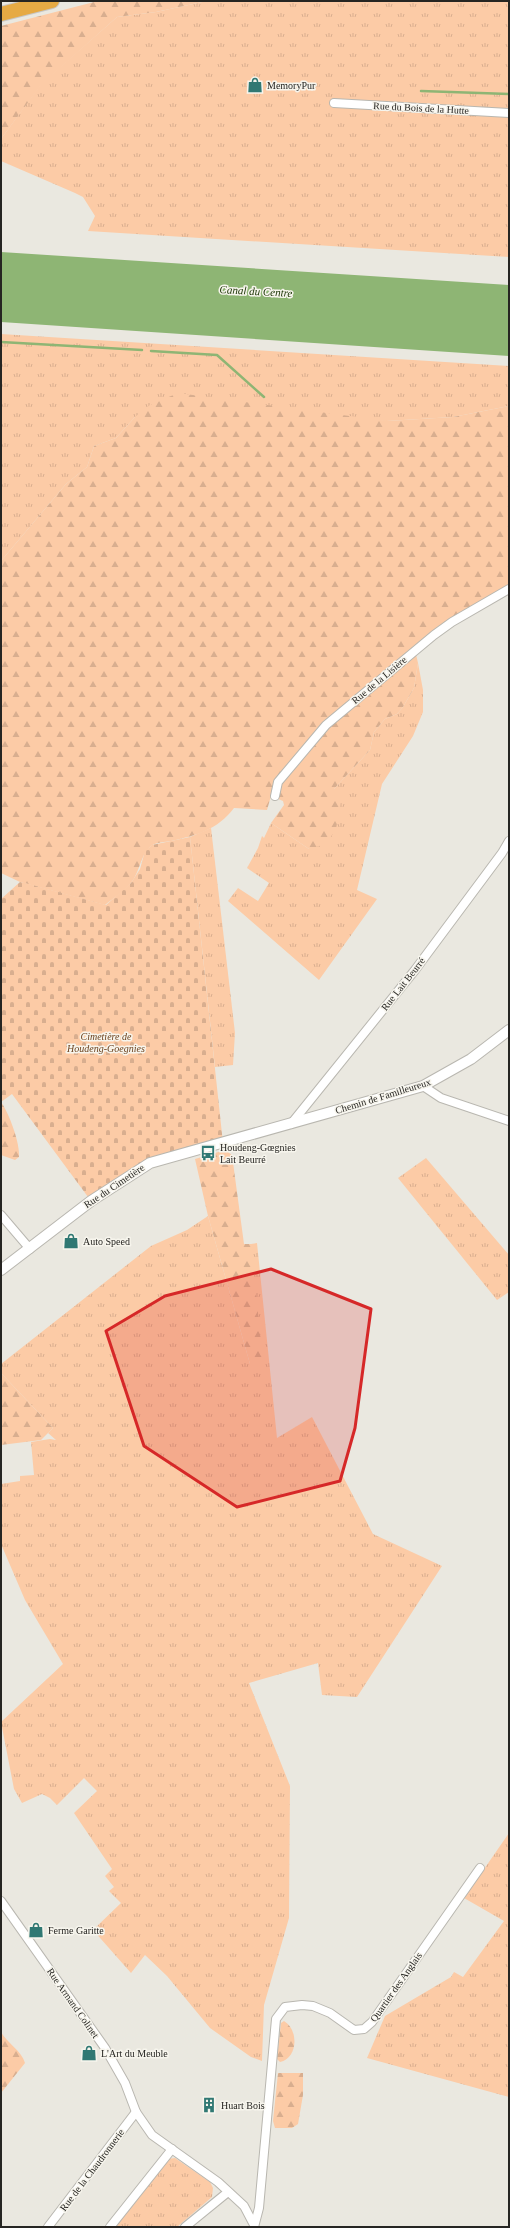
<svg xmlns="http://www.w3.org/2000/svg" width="510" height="2228" font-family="'Times New Roman',serif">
<defs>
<pattern id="grass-tufts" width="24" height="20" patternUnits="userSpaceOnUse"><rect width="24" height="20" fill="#fccba6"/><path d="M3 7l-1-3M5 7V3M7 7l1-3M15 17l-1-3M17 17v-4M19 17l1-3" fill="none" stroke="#d8ae8f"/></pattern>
<pattern id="forest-firs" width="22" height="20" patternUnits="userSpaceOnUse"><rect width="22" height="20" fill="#fccba6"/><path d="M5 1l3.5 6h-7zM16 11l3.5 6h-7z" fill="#d8ae8f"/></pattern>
<pattern id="cemetery-stones" width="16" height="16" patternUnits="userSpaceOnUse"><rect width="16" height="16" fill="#fccba6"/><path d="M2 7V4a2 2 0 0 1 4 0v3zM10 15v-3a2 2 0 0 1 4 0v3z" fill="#d8ae8f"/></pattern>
</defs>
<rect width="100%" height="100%" fill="#eae8e0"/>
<g fill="url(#grass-tufts)">
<path d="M207,1h302v256l-421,-26 7,-15 -12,-19 -8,-4 -74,-32v-22l40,-55 76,-67 39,-5z"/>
<path d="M1,334l508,32v40l-56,11 -66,4 -252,-4 -19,21 -22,8 -7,21 -21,17 -65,77z"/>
<path d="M418,663l5,27v22l-10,24 -31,48 -25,106 20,9 -58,81 -91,-79 10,-13 20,13 11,-18 -22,-15 11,-20 4,-12 2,2 7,-15 38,26 25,-60 36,-39 4,-18 11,-13 12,-5 6,-7 11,-19z"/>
<path d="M211,828l24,205 -2,32 -18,2 -25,-230z"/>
<path d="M426,1158l83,97v37l-12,8 -99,-122z"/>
<path d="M208,1216l42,148 1,-120 6,-1 20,195 35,-21 61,117 69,32 -85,131 -35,-2 -4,-32 -69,20 41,103 -1,132 -25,87 -2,56 -11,-4 -41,-29 -43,-52 -22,-21 -14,18 -38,-43 28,-27 -12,-12 5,-4 -9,-11 7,-7 -38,-56 23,-22 -13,-13 -27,27 -7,-7 -8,-4 -20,9 -8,-14 -13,-67 62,-58 -38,-64 -24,-56v-60l19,-3v-5l14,-1 -3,-33 19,-3 6,1 -8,-7 5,-5 -52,-55v-9l150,-118 36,-16z"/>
<path d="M509,1833v264l-142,-39 18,-42 66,-39 3,-5 9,5 41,-56 -40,-23z"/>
<path d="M175,2158l35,24 3,6 -1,9 -35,30h-63l54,-68z"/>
</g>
<g fill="url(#forest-firs)">
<path d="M98,1h109l-51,11 -39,5 -76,68 -40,54v-113z"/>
<path d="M178,393l209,28 66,-4 56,-11v183l-94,61 3,13 -4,25 -11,19 -6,7 -12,5 -11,13 -4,18 -36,39 7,11 -5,29 -10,15 -17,5 -38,-26 13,-18 -1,-4 -12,-5 -4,14 -33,-2c-17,22 -36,27 -63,33 -6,1 -15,1 -20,5 -10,7 -11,26 -20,37 -7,8 -17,15 -26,22l-85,-23 -19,-9v-312l65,-77 21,-17 7,-21 22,-8 19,-21 15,-12z"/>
<path d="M1,1102c8,11 19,41 18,55l-4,3 -14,-5z"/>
<path d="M225,1150l7,5 12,89h7l12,118 -13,2 -42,-148 -13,-57z"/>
<path d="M1,1373l52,55 -12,12 -40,5z"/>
<path d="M284,2021c15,9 14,37 -4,41l-3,-3 4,-36z"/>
<path d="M1,2032c6,11 21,19 24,31l-24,30z"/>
<path d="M278,2073h25v22l-5,29 -6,4h-17l-2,-7z"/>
</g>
<path fill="url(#cemetery-stones)" d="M190,837l33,306 -57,14 -75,44 -79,-107 -11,8v-203l19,-17 5,1 81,22 25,-22 9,-14 5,-18 7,-6z"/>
<path fill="#8eb574" d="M1,252l508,33v71l-508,-34z"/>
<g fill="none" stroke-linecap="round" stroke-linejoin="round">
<g stroke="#8eb574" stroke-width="2.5">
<path d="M421,91l88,3"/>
<path d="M1,342l141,8"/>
<path d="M151,351l66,4 47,42"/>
</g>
<defs>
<g id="minor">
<path d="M334,103l175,10"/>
<path d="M275,796l3,-14 48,-57 108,-90 18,-13 57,-33"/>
<path d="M423,1086l18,12 68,23"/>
<path d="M291,1124l124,-154 87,-117 7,-12"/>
<path d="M1,1215l29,34"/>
<path d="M1,1901l104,147 20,35 11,29 16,23 66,47 26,24 10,19"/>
<path d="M48,2227l88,-115"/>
<path d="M110,2227l62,-78"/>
<path d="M185,2227l43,-35"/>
<path d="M254,2227l5,-19 17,-189 9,-12 17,-2 11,1 17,7 24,17 10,-1 8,-7 108,-154"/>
</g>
<path id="tertiary" d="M1,1270l90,-69 59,-38 273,-77 48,-27 38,-29"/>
<path id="motorway" d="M1,14l51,-13"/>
</defs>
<use href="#minor" stroke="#b9b7b0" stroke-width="10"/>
<use href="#tertiary" stroke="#b9b7b0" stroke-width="12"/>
<use href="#motorway" stroke="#c7c6c6" stroke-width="16"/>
<use href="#minor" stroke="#fff" stroke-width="8"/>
<use href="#tertiary" stroke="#fff" stroke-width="10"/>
<use href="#motorway" stroke="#e6aa44" stroke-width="14"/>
</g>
<path fill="#d62828" fill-opacity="0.2" stroke="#d62828" stroke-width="3" stroke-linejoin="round" d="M271,1269l100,40 -16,119 -15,53 -103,26 -93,-61 -38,-115 59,-35z"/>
<defs>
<symbol id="shop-bare" viewBox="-9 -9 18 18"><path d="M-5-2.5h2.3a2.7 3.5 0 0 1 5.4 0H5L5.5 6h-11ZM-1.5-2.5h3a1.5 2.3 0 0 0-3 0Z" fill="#307873" stroke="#f7f5ed" stroke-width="2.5" paint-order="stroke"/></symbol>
<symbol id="bus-bare" viewBox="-9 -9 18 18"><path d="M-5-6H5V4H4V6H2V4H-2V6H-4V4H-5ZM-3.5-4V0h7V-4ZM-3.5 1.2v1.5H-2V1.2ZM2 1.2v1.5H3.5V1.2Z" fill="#307873" stroke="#f7f5ed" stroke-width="2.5" paint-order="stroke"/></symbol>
<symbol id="building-bare" viewBox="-9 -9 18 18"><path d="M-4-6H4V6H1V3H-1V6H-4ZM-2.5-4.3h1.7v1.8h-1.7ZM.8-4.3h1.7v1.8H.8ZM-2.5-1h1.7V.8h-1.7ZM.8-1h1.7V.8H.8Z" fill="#307873" stroke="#f7f5ed" stroke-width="2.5" paint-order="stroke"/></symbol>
</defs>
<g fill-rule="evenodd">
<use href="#shop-bare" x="244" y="74" width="22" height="22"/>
<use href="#bus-bare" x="197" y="1142" width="22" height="22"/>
<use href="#shop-bare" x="60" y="1230" width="22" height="22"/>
<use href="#shop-bare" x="25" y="1919" width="22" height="22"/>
<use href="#shop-bare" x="78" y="2042" width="22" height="22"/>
<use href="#building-bare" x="198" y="2094" width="22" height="22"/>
</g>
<g text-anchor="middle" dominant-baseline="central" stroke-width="3" stroke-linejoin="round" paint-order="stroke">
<g font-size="10" fill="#262522" stroke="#f7f5ed" text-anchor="start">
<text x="267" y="85">MemoryPur</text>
<text x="220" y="1147">Houdeng-Gœgnies<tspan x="220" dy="12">Lait Beurré</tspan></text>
<text x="83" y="1241">Auto Speed</text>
<text x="48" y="1930">Ferme Garitte</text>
<text x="101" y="2053">L'Art du Meuble</text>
<text x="221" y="2105">Huart Bois</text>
</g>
<g font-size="10" fill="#262522" stroke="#f7f5ed">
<text transform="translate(421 108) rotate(3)">Rue du Bois de la Hutte</text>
<text transform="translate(379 680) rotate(-40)">Rue de la Lisière</text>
<text transform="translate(403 984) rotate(-52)">Rue Lait Beurré</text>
<text transform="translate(383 1096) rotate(-17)">Chemin de Familleureux</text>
<text transform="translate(114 1186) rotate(-34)">Rue du Cimetière</text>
<text transform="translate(396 1987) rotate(-55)">Quartier des Anglais</text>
<text transform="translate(73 2003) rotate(55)">Rue Armand Colinet</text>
<text transform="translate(92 2170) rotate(-53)">Rue de la Chaudronnerie</text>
</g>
<g font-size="10" font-style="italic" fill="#6d431f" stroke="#f7f5ed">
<text x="106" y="1036">Cimetière de<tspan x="106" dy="12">Houdeng-Goegnies</tspan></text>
</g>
<g font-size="11" font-style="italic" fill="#20390a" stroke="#f7f5ed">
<text transform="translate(256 291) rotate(3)">Canal du Centre</text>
</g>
</g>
<rect width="510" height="2228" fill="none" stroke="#262522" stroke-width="4"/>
</svg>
